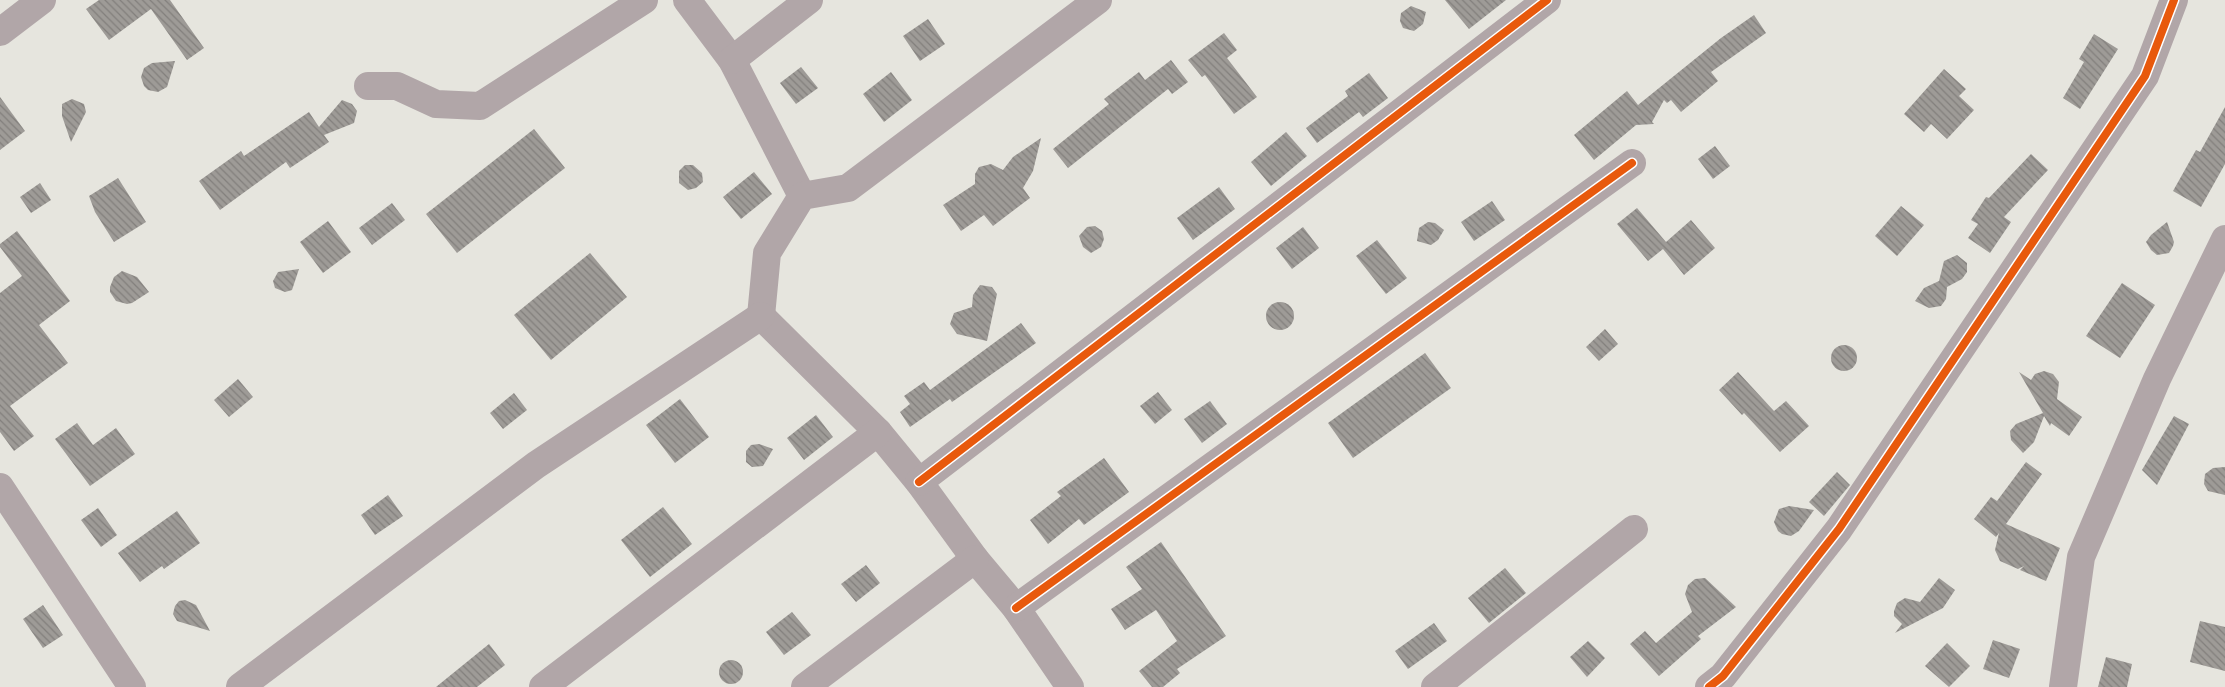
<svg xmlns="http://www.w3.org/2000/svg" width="2225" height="687" font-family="'Times New Roman',serif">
<defs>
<pattern id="building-back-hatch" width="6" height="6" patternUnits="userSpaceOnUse" patternTransform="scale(1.25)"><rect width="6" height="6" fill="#9e9b97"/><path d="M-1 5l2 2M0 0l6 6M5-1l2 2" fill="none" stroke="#827f7c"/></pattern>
</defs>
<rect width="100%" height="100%" fill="#e6e5de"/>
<g fill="url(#building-back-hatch)">
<path d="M99,0h71l34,48 -17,12 -36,-51 -42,31 -23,-31z"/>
<path d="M1445,0h61l-37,29z"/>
<path d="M1411,6l15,6 -3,12 -9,7 -11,-3 -3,-7 1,-8z"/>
<path d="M1754,15l12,18 -55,39 7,9 -37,31 -10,-12 -4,3 -3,-3 -12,22 2,2 -18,1 -42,35 -20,-25 53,-44 11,14 83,-67z"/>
<path d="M928,19l17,25 -25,17 -17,-25z"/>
<path d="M1224,33l13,17 -10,8 30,39 -23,17 -29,-39 -3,2 -14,-17z"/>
<path d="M2094,34l24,15 -38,60 -17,-11 21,-36 -5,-3z"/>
<path d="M1171,60l17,22 -16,12 -4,-5 -100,79 -15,-19 56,-45 -5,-5 35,-27 6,8z"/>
<path d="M175,61l-8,26 -9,5 -10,-2 -4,-4 -3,-9 3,-9 8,-5z"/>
<path d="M801,67l17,21 -22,16 -16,-21z"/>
<path d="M1944,69l22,20 -7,7 15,14 -27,29 -16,-15 -7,8 -20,-18z"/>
<path d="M891,72l21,28 -28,22 -21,-28z"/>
<path d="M1369,73l19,25 -25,19 -4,-5 -42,31 -11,-15 42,-32 -3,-5z"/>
<path d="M0,97l25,34 -25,19z"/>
<path d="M72,99l12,5 2,8 -15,30 -9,-26v-12z"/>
<path d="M342,100l10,4 5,7 -3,12 -30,12 5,7 -39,26 -4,-6 -66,48 -21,-29 42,-30 3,5 65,-44 10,15z"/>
<path d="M2225,107v57l-24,43 -28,-16 23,-41 4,2z"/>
<path d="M534,129l31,39 -108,85 -31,-39z"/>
<path d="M1286,132l21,24 -36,30 -20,-24z"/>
<path d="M1041,138l-8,33 -10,17 7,10 -37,28 -9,-11 -23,16 -18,-26 32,-21v-10l4,-7 12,-3 12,6 10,-13z"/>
<path d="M1715,146l15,20 -17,13 -15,-20z"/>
<path d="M2031,154l17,16 -44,47 7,5 -21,31 -22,-15 10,-14 -7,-4 15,-23 3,1z"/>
<path d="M685,165h8l9,8 1,9 -7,6 -8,2 -9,-7v-12z"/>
<path d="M754,172l18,22 -31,25 -18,-22z"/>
<path d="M118,178l28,44 -32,20 -19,-30 -6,-16z"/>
<path d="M40,183l11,17 -20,13 -11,-16z"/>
<path d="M1219,187l16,22 -42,31 -16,-22z"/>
<path d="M1492,201l13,19 -31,21 -13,-19z"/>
<path d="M392,203l13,17 -33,25 -13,-17z"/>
<path d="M1901,206l23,19 -27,31 -22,-20z"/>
<path d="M1637,208l29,34 25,-22 24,28 -31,27 -21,-26 -15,12 -31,-37z"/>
<path d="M328,221l23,31 -28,21 -23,-31z"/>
<path d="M1428,222l7,1 9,7 -6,10 -7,5 -14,-4 2,-13z"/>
<path d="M2167,222l7,20 -1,4 -4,7 -12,2 -6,-5 -5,-8 5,-7z"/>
<path d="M1095,226l7,5 2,8 -3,8 -10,6 -8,-6 -4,-11 8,-9z"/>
<path d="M1303,227l16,21 -27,21 -16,-21z"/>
<path d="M17,231l53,70 -31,24 29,38 -58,43 24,30 -20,15 -14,-19v-139l22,-17 -22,-29v-3z"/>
<path d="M1377,240l30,38 -21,16 -30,-38z"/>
<path d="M590,253l37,44 -76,63 -37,-45z"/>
<path d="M1957,255l10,8v9l-5,7 -15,8 -1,12 -5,7 -12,2 -14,-7 9,-13 15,-7 5,-20z"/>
<path d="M299,269l-7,21 -7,2 -10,-4 -2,-7 5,-9z"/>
<path d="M122,271l15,6 12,15 -17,11 -5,1 -11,-3 -6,-9v-5l4,-10z"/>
<path d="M2122,283l33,22 -35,53 -34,-22z"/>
<path d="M980,285l12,2 5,7 -10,47 -30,-7 -7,-10 4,-11 18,-6 1,-12z"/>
<circle cx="1280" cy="316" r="14"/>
<path d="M1021,323l15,20 -84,59 -2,-3 -40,28 -10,-15 10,-8 -6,-8 20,-14 6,8z"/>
<path d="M1605,329l13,15 -19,17 -13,-14z"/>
<circle cx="1844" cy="358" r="13"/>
<path d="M1425,353l26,35 -98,70 -25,-35z"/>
<path d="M2044,371l9,3 6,8 -2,17 25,18 -13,19 -18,-13 -1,3 -6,-10 -10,26 -11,11 -12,-13 -1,-9 6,-7 27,-11 -24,-41 12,8 4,-6z"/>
<path d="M1738,372l36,39 12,-10 23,25 -29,26 -36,-39 -2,2 -23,-25z"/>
<path d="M238,379l15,18 -24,20 -15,-17z"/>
<path d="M1158,392l14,18 -17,14 -15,-18z"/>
<path d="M514,393l13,17 -24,19 -13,-16z"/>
<path d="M680,399l29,38 -34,26 -29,-38z"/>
<path d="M1210,401l17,23 -25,19 -18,-24z"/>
<path d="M816,415l17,22 -29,23 -17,-22z"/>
<path d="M2174,416l15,8 -32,61 -15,-15z"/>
<path d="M77,423l16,22 23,-17 19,26 -45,32 -35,-47z"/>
<path d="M759,444l14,5 -10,17 -11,1 -6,-5v-11l5,-6z"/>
<path d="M1104,458l25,34 -45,33 -5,-6 -31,25 -18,-24 31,-24 -4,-4z"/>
<path d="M2026,462l16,12 -36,50 54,24 -14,33 -26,-11 4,-4 -6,3 -18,-8 -5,-11 4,-17 -3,4 -22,-18 17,-22 6,4z"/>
<path d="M2225,467v28l-17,-4 -4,-7 1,-10 8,-6z"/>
<path d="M1837,472l13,13 -26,31 -15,-14z"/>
<path d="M388,495l15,21 -28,19 -14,-20z"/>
<path d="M1789,506l25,4 -15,21 -8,5 -9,-2 -4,-3 -4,-9 5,-13z"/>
<path d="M663,507l29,37 -42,33 -29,-37z"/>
<path d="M98,508l19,27 -16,12 -20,-27z"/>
<path d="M177,511l23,32 -36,26 -2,-3 -22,16 -22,-29z"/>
<path d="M1161,542l65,94 -49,33 3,4 -17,14h-11l-13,-16 38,-30 -21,-31 -31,20 -14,-21 31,-20 -16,-22z"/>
<path d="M866,565l14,18 -24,19 -15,-18z"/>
<path d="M1505,568l21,25 -37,30 -21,-25z"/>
<path d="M1705,578l31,29 -38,29 3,3 -42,37 -29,-32 15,-13 11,12 36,-31 -7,-18 3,-9 7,-6z"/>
<path d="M1939,578l16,12 -12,18 -48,25 7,-9 -8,-8v-5l3,-8 8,-5 15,4z"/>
<path d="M185,600l11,5 14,26 -33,-10 -4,-7 2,-8 4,-5z"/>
<path d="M43,605l20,30 -20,13 -20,-29z"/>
<path d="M792,612l19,23 -27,20 -18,-23z"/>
<path d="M2200,621l25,6v44l-35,-9z"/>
<path d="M1434,623l13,18 -39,28 -13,-18z"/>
<path d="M1993,640l27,9 -11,29 -26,-9z"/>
<path d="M1588,641l17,17 -18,19 -17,-20z"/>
<path d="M1947,643l23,23 -21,21 -24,-21z"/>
<path d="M489,644l16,21 -28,22h-41z"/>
<path d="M2106,657l26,7 -5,23h-29z"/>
<circle cx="731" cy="672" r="12"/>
</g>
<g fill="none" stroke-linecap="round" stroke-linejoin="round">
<g stroke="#b1a6a8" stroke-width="28">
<path d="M687,0l45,60 70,136"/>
<path d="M0,32l42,-32"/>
<path d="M732,60l77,-60"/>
<path d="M368,86h29l39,18 44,2 164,-106"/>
<path d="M761,316l6,-63 35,-57 46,-8 250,-188"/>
<path d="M761,316l117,116 41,50 56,77 41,49 54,79"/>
<path d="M919,482l628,-482"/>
<path d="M0,487l132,200"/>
<path d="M1016,608l616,-445"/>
<path d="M240,687l296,-222 225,-149"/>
<path d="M543,687l335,-255"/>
<path d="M805,687l170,-128"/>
<path d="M1435,687l199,-158"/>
<path d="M1709,687l14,-11 116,-147 306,-453 29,-76"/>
<path d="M2063,687l18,-130 76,-178 68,-140"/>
</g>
<defs>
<g id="cycleway">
<path d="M919,482l628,-482"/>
<path d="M1016,608l616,-445"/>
<path d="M1709,687l14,-11 116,-147 306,-453 29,-76"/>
</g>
</defs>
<use href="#cycleway" stroke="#fff" stroke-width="11"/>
<use href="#cycleway" stroke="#e8590c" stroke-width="8"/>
</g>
</svg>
